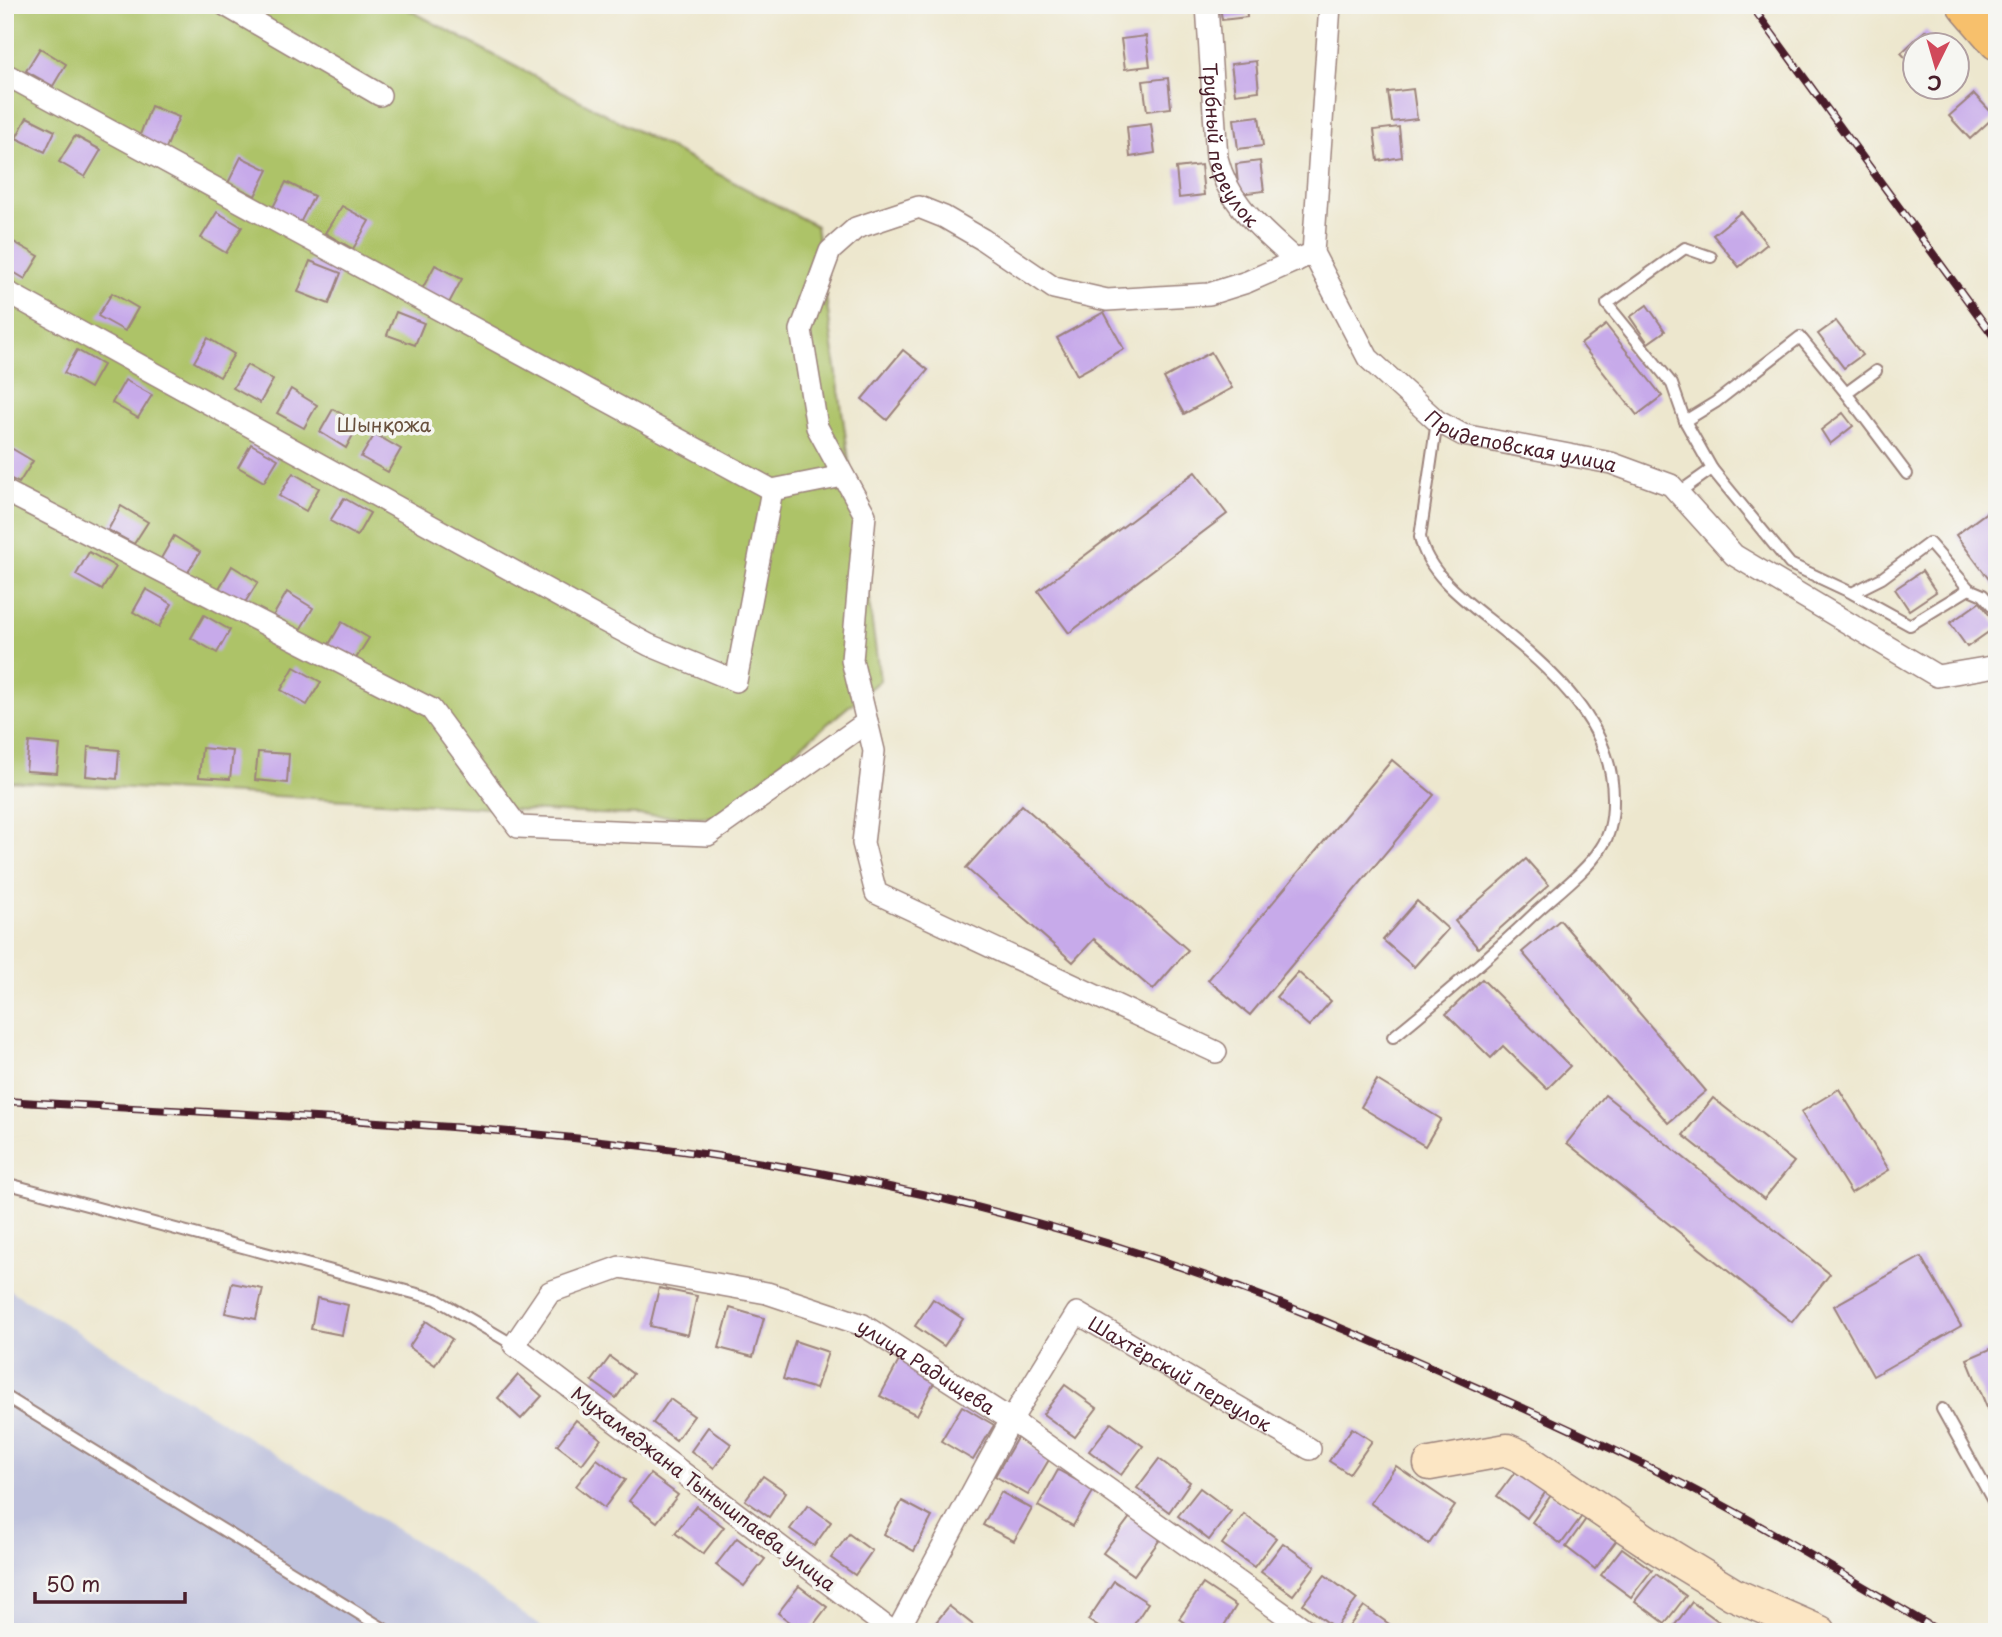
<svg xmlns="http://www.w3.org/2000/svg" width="2002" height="1637" font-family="'Playpen Sans',sans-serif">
<rect width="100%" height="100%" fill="#f6f6f2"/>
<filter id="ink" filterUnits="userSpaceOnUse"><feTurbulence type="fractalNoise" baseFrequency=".0143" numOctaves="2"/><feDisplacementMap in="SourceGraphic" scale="14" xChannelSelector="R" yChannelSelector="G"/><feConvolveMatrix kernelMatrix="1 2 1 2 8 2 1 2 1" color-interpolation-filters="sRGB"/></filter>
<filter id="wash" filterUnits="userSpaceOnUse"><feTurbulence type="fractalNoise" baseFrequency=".00686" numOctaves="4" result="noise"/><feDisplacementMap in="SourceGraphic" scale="28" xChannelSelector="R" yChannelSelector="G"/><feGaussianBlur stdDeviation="1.57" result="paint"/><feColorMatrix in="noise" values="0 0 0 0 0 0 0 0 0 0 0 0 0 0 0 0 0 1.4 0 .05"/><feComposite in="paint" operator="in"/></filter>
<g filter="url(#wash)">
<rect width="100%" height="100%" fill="#ede7ce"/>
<path fill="#bfc2dd" d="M5,1287l459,284 84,61h-543z"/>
<path fill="#adc367" stroke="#7c7149" stroke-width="2" d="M5,5h395l416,221 64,454 -164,137 -118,-3 -593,-33z"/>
<g id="blocks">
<g fill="#c7aaea">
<path d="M1220,5h26l1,12 -25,3z"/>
<path d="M1926,30l14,16h-26v21l-13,-14z"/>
<path d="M1146,36l4,30 -25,3 -4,-30z"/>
<path d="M40,48l26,16 -13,22 -27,-15z"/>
<path d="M1256,61l3,30 -24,3 -4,-30z"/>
<path d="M1168,78l3,30 -24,3 -4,-30z"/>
<path d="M1413,89l4,30 -25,3 -4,-30z"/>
<path d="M1974,94l21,22 -25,23 -21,-23z"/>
<path d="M151,106l28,11 -14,34 -27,-11z"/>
<path d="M1259,116l4,30 -25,3 -4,-30z"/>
<path d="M27,117l28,14 -10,21 -29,-14z"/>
<path d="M1151,124l4,29 -25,4 -3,-30z"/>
<path d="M1399,127l3,30 -24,4 -4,-31z"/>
<path d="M75,136l26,14 -16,27 -26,-15z"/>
<path d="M241,157l27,13 -13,26 -27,-13z"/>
<path d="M1260,161l4,30 -25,3 -3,-30z"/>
<path d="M1201,165l3,30 -25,3 -3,-30z"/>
<path d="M286,182l28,14 -14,27 -28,-14z"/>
<path d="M342,206l27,15 -16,28 -28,-16z"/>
<path d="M217,212l25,15 -16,26 -25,-15z"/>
<path d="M1741,212l26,32 -28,23 -26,-32z"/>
<path d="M12,241l27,15 -14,23 -20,-12v-14z"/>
<path d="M310,261l31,12 -12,31 -31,-12z"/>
<path d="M435,265l27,14 -14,26 -27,-14z"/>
<path d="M112,293l26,15 -13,23 -27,-15z"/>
<path d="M1647,305l18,26 -17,12 -18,-26z"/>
<path d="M396,312l28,11 -9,22 -28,-10z"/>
<path d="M1104,312l20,37 -47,26 -20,-37z"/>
<path d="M1836,321l26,34 -18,13 -26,-34z"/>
<path d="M1606,325l56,71 -25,19 -56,-71z"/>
<path d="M208,338l26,16 -14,23 -26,-15z"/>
<path d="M77,350l26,15 -13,23 -26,-15z"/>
<path d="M903,350l25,20 -41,50 -25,-21z"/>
<path d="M1211,352l21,36 -48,26 -20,-36z"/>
<path d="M247,365l26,15 -13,23 -27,-15z"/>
<path d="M125,380l27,15 -14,23 -26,-15z"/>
<path d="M291,389l26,16 -13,23 -27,-15z"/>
<path d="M333,409l26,15 -13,24 -26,-16z"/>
<path d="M1843,413l10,13 -23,18 -9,-14z"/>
<path d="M375,434l26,15 -13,23 -27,-15z"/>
<path d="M251,444l27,15 -14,23 -26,-15z"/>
<path d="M6,445l27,16 -14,22 -14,-7z"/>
<path d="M1195,472l32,42 -158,119 -31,-42z"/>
<path d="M293,473l26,15 -13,23 -27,-15z"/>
<path d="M344,498l26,15 -13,23 -27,-15z"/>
<path d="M121,506l27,16 -14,22 -26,-14z"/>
<path d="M1987,512l10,13v65l-41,-55z"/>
<path d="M174,536l26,16 -13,22 -27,-14z"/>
<path d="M89,552l27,15 -14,23 -26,-15z"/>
<path d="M232,566l26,16 -14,22 -26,-14z"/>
<path d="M1922,571l14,21 -27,18 -14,-21z"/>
<path d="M146,589l26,15 -13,23 -26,-15z"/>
<path d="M287,592l26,16 -13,22 -27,-14z"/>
<path d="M1980,602l17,24 -30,21 -17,-24z"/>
<path d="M204,615l26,15 -13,23 -26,-15z"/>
<path d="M342,622l27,16 -14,22 -27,-14z"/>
<path d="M294,667l27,15 -14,23 -26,-15z"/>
<path d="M29,742l31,3 -3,28 -31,-2z"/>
<path d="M88,747l31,3 -2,29 -31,-3z"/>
<path d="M202,748l31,3 -3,28 -31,-2z"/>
<path d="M258,752l31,2 -2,29 -32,-3z"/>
<path d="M1392,760l42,35 -184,220 -42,-35z"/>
<path d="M1022,805l166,145 -35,40 -59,-51 -21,23 -107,-94z"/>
<path d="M1526,859l23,26 -71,63 -23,-27z"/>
<path d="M1417,901l31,28 -34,38 -31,-27z"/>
<path d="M1560,920l146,171 -38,32 -146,-171z"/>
<path d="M1298,972l33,29 -22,25 -33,-29z"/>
<path d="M1482,979l88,87 -23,23 -44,-43 -12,12 -45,-44z"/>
<path d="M1377,1080l64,39 -16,27 -64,-39z"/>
<path d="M1839,1089l50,81 -38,23 -50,-81z"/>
<path d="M1605,1095l225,179 -38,48 -225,-179z"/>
<path d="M1713,1098l81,64 -30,37 -81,-64z"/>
<path d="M1921,1257l40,69 -88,50 -39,-70z"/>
<path d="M232,1283l31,6 -7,30 -31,-6z"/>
<path d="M659,1288l38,8 -9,39 -38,-9z"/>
<path d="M317,1298l31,7 -6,30 -31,-6z"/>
<path d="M933,1299l30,20 -19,27 -29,-20z"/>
<path d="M730,1308l34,10 -11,39 -34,-9z"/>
<path d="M426,1321l26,18 -17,26 -26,-18z"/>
<path d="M795,1341l33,11 -12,37 -33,-10z"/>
<path d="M1995,1347l2,4v81l-30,-73z"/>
<path d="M610,1357l23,17 -17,24 -24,-17z"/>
<path d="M901,1357l36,20 -20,38 -37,-19z"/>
<path d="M518,1375l24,21 -21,23 -23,-21z"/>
<path d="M1065,1385l32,23 -22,29 -32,-23z"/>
<path d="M670,1399l24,17 -18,24 -23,-17z"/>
<path d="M962,1406l32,19 -21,35 -32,-19z"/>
<path d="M576,1420l25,19 -19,25 -25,-19z"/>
<path d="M1111,1423l32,23 -22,29 -32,-24z"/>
<path d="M708,1427l23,17 -17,24 -23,-17z"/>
<path d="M1352,1428l20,13 -23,33 -20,-13z"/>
<path d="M1017,1438l33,20 -22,37 -33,-19z"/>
<path d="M597,1459l28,21 -21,28 -28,-22z"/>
<path d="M1159,1459l31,23 -21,30 -32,-24z"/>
<path d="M1396,1466l59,40 -26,38 -59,-41z"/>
<path d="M1518,1468l29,22 -20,28 -30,-22z"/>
<path d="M1058,1470l36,20 -21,36 -35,-20z"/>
<path d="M650,1474l28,21 -21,27 -28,-21z"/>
<path d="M763,1476l23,16 -17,25 -24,-17z"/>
<path d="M1200,1488l31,23 -22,29 -31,-24z"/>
<path d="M1001,1492l31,17 -18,32 -31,-16z"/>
<path d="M1552,1494l30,22 -21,28 -29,-22z"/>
<path d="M902,1501l30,16 -18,34 -30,-17z"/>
<path d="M808,1505l23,17 -17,24 -24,-17z"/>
<path d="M696,1506l28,21 -21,27 -28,-21z"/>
<path d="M1244,1514l32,24 -22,29 -32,-23z"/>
<path d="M1131,1516l30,22 -27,37 -31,-22z"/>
<path d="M1586,1519l30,22 -21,28 -29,-22z"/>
<path d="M849,1534l23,17 -17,24 -24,-17z"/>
<path d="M737,1538l28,21 -21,27 -28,-21z"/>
<path d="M1283,1543l32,23 -22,29 -32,-23z"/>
<path d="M1622,1548l30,22 -21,27 -30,-22z"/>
<path d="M1656,1574l30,22 -21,27 -30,-22z"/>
<path d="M1325,1575l32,24 -22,29 -32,-24z"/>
<path d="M1114,1581l34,22 -19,29h-23l-18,-12z"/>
<path d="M1203,1584l33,22 -16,26h-22l-19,-13z"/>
<path d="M799,1586l28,21 -19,25h-5l-25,-19z"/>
<path d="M1692,1602l30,22 -6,8 -44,-3z"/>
<path d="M949,1606l28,22 -3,4h-46z"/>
<path d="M1364,1606l32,23 -2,3h-49z"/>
</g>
</g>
</g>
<g filter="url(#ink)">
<use href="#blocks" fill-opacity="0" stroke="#9c837c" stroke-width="2"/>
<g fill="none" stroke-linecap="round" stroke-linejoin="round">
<defs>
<g id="lane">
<path d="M1846,393l61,81"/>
<path d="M1685,421l31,-19 84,-65 46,56 30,-22"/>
<path d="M1712,469l78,95 62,29 30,-15 47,-35 40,46 -59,36 -58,-32"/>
<path d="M1678,493l34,-24 -27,-48 -13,-37 -65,-80 78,-56 26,9"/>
<path d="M1969,589l14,6 14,16"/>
<path d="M1393,1037c48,-39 95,-79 140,-122 20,-19 54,-44 68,-67 9,-13 12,-30 12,-46 2,-72 -53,-125 -106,-168 -31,-26 -79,-56 -87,-97l17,-116"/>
<path d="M5,1183l431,116 78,46"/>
<path d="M5,1396l384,236"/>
<path d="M1942,1409l55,99"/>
<path d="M191,1632h3"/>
</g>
<g id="street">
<path d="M225,5l155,90"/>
<path id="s1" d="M1207,5l10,153c12,48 44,70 79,103"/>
<path id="s2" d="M1330,5l-17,248 55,105 69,63 26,14 148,28 60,22 63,70 203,121 60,-10"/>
<path d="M5,74l767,416"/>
<path d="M5,291l597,329 47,25 87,36 36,-191 71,-14"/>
<path d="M5,491l426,218 87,118 190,8 159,-113"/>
<path d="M1216,1052l-340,-159 -13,-50 11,-92 -22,-91 13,-145 -48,-88 -16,-97 29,-79 26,-23 63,-21 25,10 38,22 72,49 53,12 102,-6 38,-12 66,-29"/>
<path id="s3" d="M893,1632l-379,-287 36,-53 70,-25 147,26 96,32 148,95 298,212"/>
<path id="s4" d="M897,1632l114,-212 66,-107 233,136"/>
</g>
<path id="secondary" d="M1430,1464l77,-14 14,6 133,90 79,48 87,38"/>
<path id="primary" d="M1965,5l32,37"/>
</defs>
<use href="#lane" stroke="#9c837c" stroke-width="14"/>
<use href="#street" stroke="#9c837c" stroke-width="24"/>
<use href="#secondary" stroke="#9c837c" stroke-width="35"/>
<use href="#primary" stroke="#9c837c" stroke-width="38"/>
<use href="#lane" stroke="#fff" stroke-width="10"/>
<use href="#street" stroke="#fff" stroke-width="21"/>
<use href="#secondary" stroke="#fce6c4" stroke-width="32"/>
<use href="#primary" stroke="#f7c06c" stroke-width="35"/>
<defs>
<g id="rail">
<path d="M1751,5l246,336"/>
<path d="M5,1101c272,16 547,22 815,72 133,25 267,60 395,106 90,32 178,71 265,110 87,38 174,78 257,124 69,38 136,80 204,119"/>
</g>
</defs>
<use href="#rail" stroke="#4a1f2b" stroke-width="8"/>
<use href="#rail" stroke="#f6f6f2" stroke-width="5" stroke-dasharray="16" stroke-linecap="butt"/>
</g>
</g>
<g text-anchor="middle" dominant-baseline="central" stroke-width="7" stroke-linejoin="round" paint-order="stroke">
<g font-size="19" fill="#4a1f2b" stroke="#f6f6f2">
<text stroke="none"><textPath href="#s1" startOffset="144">Трубный переулок</textPath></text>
<text stroke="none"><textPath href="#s2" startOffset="548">Придеповская улица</textPath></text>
<text stroke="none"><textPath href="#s3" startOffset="940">улица Радищева</textPath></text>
<text stroke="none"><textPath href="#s4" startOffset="486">Шахтёрский переулок</textPath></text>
<text transform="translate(704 1488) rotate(37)">Мухамеджана Тынышпаева улица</text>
</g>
<g font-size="19" fill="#68503d" stroke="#f6f6f2">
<text x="384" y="424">Шынқожа</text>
</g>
</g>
<rect width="2002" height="1637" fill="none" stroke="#f6f6f2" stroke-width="28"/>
<g transform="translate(1936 66) rotate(185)"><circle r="33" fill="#f6f6f2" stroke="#b1a0a2" stroke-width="2"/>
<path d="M0-5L12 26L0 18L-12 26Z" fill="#d1495b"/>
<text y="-10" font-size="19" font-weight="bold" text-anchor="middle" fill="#4a1f2b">С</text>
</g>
<path d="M35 1592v10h150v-10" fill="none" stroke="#4a1f2b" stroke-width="3.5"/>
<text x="46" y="1592" font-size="21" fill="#4a1f2b" stroke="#f6f6f2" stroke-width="5" paint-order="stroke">50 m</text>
</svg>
